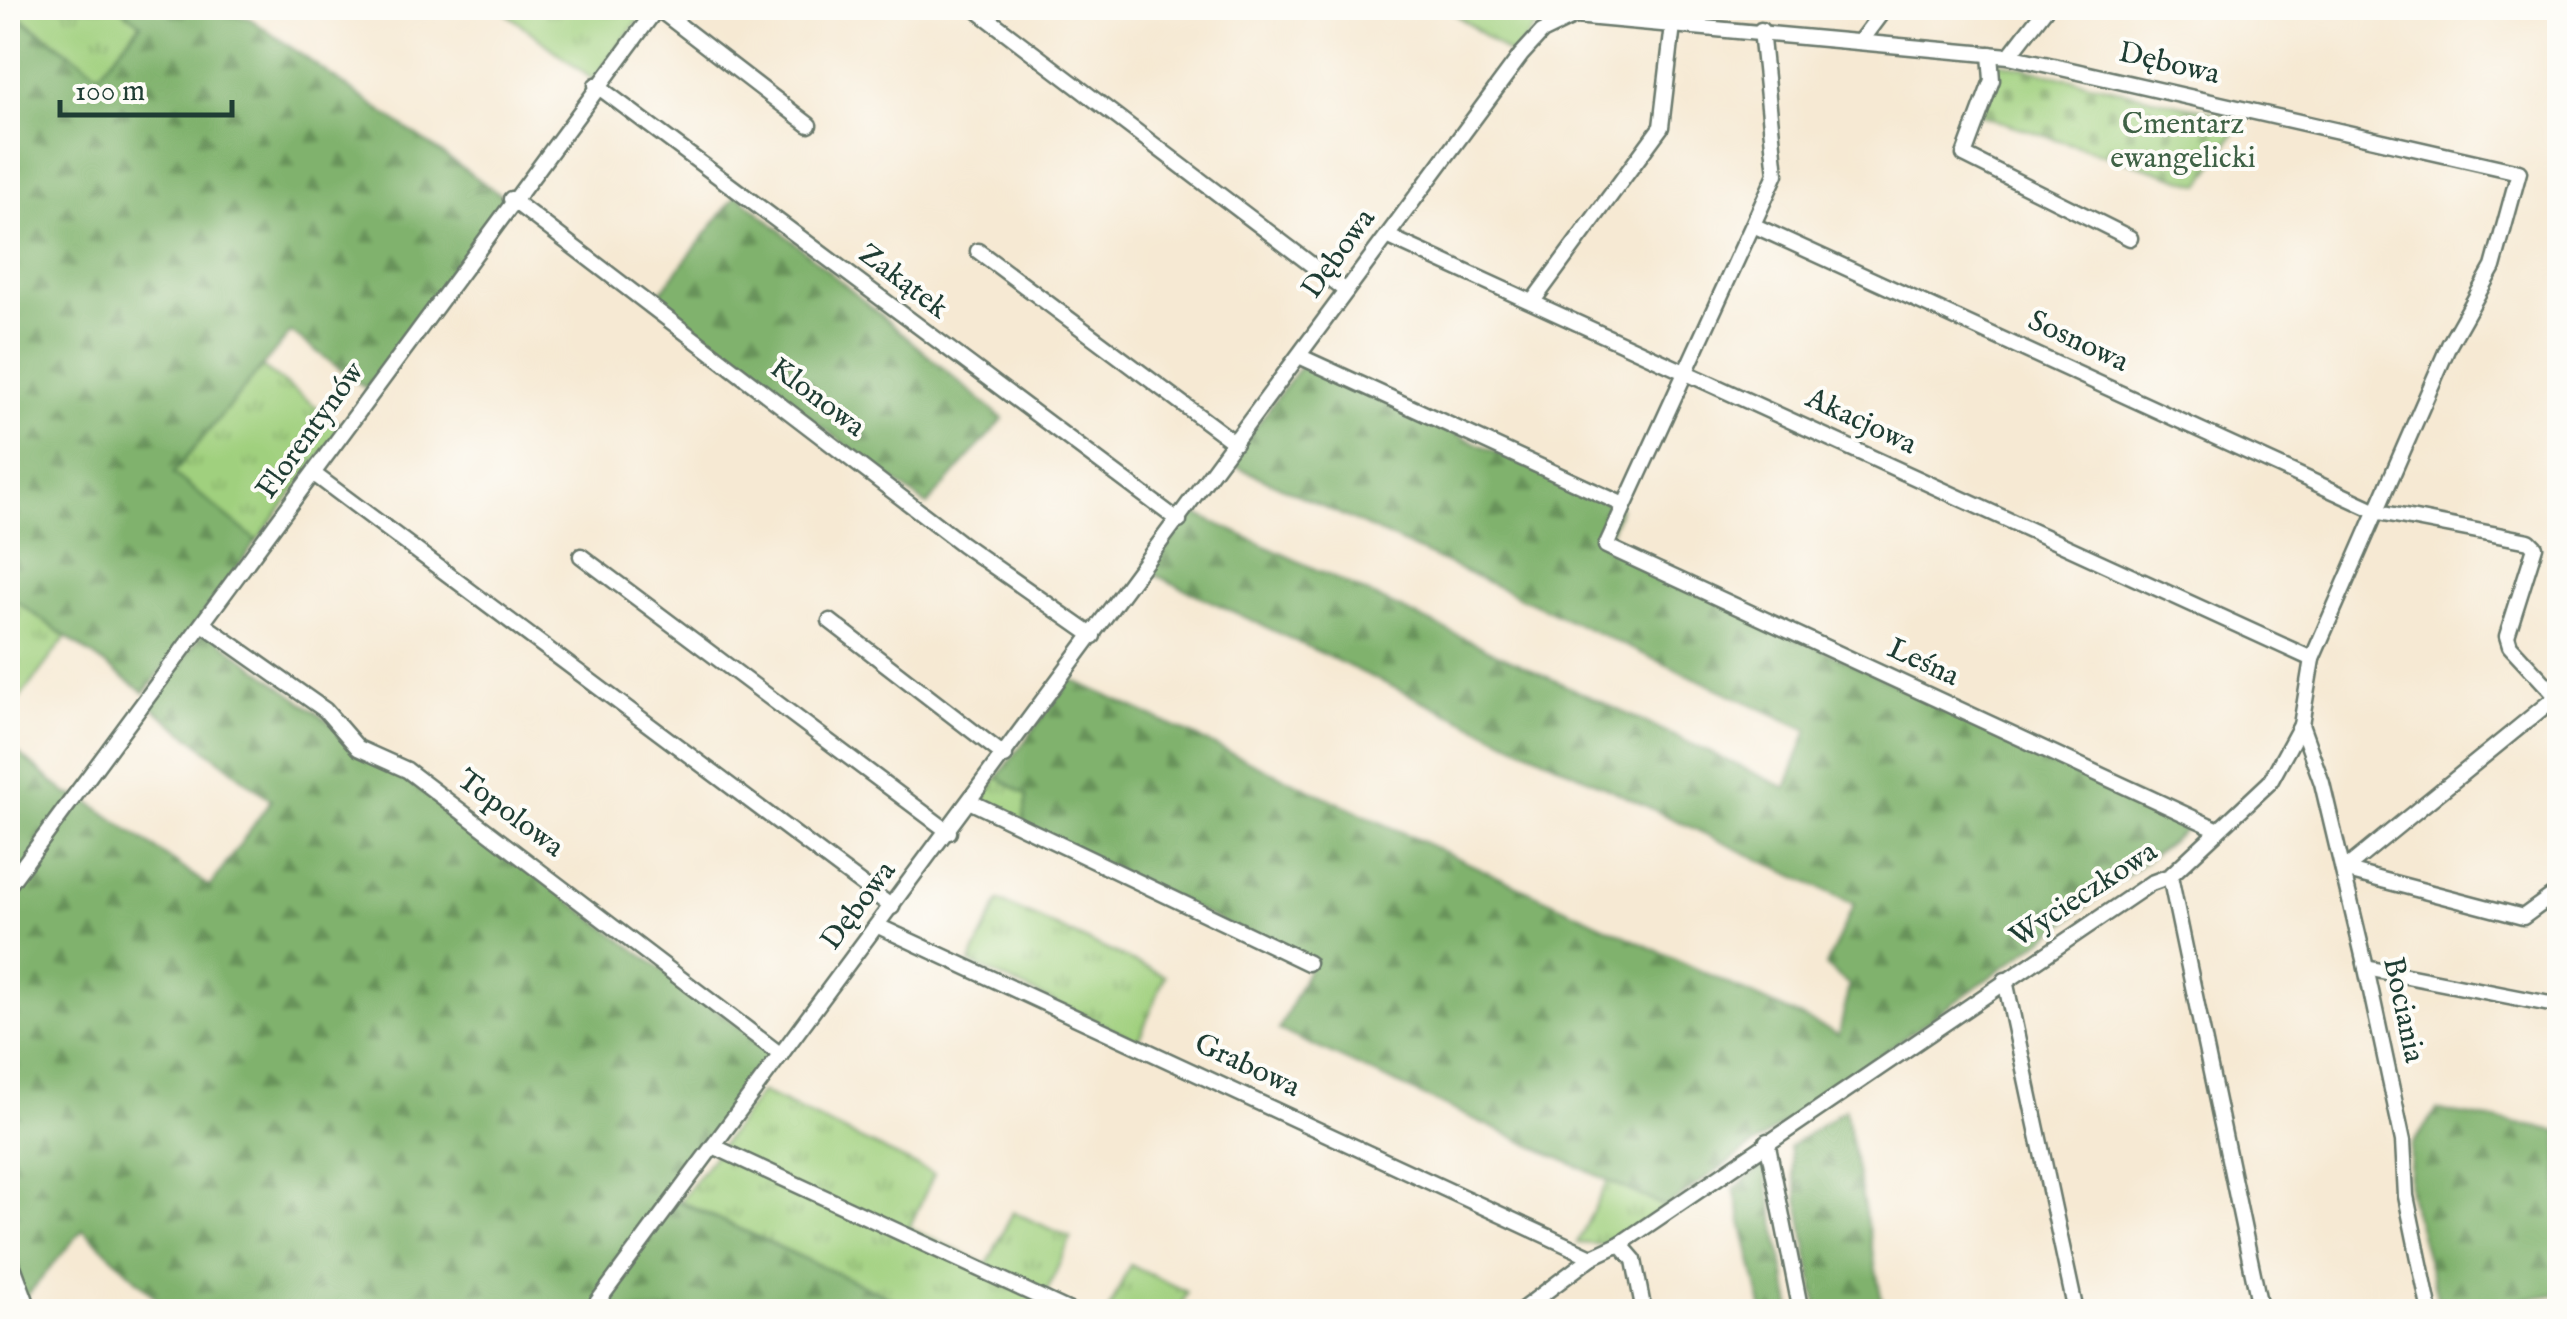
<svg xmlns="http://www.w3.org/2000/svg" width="2567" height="1319" font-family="'IM FELL English',serif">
<defs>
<pattern id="grass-tufts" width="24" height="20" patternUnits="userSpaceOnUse" patternTransform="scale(2.5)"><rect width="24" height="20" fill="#a0d07e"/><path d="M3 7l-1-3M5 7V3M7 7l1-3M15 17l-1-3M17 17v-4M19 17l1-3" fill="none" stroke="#82aa68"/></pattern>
<pattern id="forest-firs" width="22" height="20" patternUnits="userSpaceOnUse" patternTransform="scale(2.5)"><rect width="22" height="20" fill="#80b26d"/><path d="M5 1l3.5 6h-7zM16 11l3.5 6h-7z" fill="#68925a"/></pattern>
<pattern id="cemetery-stones" width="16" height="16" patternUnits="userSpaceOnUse" patternTransform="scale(2.5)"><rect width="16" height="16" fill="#a0d07e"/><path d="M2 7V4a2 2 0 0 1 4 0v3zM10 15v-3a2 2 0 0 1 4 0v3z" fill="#82aa68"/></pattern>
</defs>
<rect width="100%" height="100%" fill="#fdfcf7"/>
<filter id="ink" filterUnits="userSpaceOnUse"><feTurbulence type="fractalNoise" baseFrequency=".01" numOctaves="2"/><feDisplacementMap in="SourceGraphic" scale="20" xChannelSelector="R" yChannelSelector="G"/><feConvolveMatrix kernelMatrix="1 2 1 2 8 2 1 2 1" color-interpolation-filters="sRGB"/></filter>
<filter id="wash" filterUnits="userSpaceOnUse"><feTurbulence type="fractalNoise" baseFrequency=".0048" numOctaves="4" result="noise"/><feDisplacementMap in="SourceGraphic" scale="40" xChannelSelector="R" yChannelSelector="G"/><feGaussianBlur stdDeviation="2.25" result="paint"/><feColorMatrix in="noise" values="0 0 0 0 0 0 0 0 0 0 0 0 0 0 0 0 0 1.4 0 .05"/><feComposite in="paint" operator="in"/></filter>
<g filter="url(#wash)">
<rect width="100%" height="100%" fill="#f6e9d3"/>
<g fill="url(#grass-tufts)" stroke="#608659" stroke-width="2.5">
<path d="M8,8h112l21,15 -42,51z"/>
<path d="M500,8h148l-55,72z"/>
<path d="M1447,8h105l-40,48z"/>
<path d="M262,367l81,59 -86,115 -84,-67z"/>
<path d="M8,595l58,42 -58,77z"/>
<path d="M998,777l29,19 -4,29 -43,-21z"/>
<path d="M999,901l166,75 -27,65 -168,-78z"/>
<path d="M761,1092l173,82 -25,54 78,37 26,-53 58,26 -33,73h-119l-239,-110z"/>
<path d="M1608,1181l58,26 -57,38 -32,-2z"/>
<path d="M1130,1265l57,27 -8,19h-71z"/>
</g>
<g fill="url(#forest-firs)" stroke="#507850" stroke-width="2.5">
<path d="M120,8h82l47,10 256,180 -136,193 -78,-59 -118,141 84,68 -112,152 -137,-98v-584l91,62 42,-49z"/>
<path d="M737,194l266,225 -76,86 -274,-203z"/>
<path d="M1306,366l314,142 -16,39 589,277 -134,104 -393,279 -387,-177 31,-65 -287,-140 4,-29 -29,-19 73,-98 768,356 10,-50 -23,-19 28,-62 -705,-332 43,-60 594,276 22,-58 -579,-267 69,-94z"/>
<path d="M205,630l571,424 -107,143 250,114h-749l-87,-82 -69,82h-6v-567l59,50 15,3 128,90 61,-87 -122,-95z"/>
<path d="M1845,1109l39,202h-66l-29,-164z"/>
<path d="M2437,1110l122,21v163l-118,17 -32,-118 2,-47z"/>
<path d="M1764,1165l28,146h-29l-29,-123z"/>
</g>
<path fill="url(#cemetery-stones)" stroke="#608659" stroke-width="2.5" d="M1995,61l248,58 -42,66 -221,-70z"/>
</g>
<g filter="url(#ink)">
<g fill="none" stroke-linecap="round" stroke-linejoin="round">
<defs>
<g id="street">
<path d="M974,8l372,283"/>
<path d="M1761,30l15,144 -170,372 611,283"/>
<path d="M1861,40l24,-32"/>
<path d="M1990,54l2,26 -28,75 166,83"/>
<path d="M2009,56l37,-48"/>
<path d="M596,85l583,436"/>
<path d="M511,199l451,345 131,92"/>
<path d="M1753,225l626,287 150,29 6,6 -28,89 3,10 50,54"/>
<path d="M1387,236l925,423"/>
<path d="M978,251l257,192"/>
<path d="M1533,301l128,-174 14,-119"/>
<path d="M1299,356l325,149"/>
<path d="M314,474l578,433"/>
<path d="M581,556l368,276"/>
<path d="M830,621l175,135"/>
<path d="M203,624l122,86 33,38 49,22 374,285"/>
<path d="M2556,697l-212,173 179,47 37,-27"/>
<path d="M2301,725l21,58 44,185 37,173 3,55 24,116"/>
<path d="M971,802l337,161"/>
<path d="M2170,876l91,436"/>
<path d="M8,886l649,-878 152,117"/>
<path d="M878,926l714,331"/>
<path d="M2366,968l194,38"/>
<path d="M2005,980l71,332"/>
<path d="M1767,1141l34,171"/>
<path d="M713,1146l359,166"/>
<path d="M1620,1244l14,16 10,52"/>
<path d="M590,1312l931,-1257 21,-23 33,-16 434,40 510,116 -26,95 -44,78 -137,314 -11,66 -31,57 -100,94 -19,7 -531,361 -28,13 -73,55"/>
</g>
<path id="secondary" d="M8,1261l19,51"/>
</defs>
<use href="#street" stroke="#6a796c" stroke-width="19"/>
<use href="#secondary" stroke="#6a796c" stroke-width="25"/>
<use href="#street" stroke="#fff" stroke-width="14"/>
<use href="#secondary" stroke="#fff" stroke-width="20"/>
</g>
</g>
<g text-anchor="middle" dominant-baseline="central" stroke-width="8" stroke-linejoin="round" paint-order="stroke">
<g font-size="30" fill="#1f3d34" stroke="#fdfcf7">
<text transform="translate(2169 64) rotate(13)">Dębowa</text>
<text transform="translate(1339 254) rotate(-54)">Dębowa</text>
<text transform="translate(903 282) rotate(37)">Zakątek</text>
<text transform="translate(2078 342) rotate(25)">Sosnowa</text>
<text transform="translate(817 398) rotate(37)">Klonowa</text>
<text transform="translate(1861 422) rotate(25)">Akacjowa</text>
<text transform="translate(311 431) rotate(-54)">Florentynów</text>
<text transform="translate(1923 663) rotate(25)">Leśna</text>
<text transform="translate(510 814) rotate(37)">Topolowa</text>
<text transform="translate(2084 895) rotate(-33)">Wycieczkowa</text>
<text transform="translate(859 906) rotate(-53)">Dębowa</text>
<text transform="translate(2403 1010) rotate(78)">Bociania</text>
<text transform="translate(1247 1066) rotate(25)">Grabowa</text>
</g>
<g font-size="30" fill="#3f6246" stroke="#fdfcf7">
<text x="2183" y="125">Cmentarz<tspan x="2183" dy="34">ewangelicki</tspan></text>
</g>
</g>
<rect width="2567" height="1319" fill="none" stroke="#fdfcf7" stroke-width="40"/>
<path d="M60 100v15h172v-15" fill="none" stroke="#1f3d34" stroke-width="5"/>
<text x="75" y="100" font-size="30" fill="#1f3d34" stroke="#fdfcf7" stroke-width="8" paint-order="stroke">100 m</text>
</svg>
